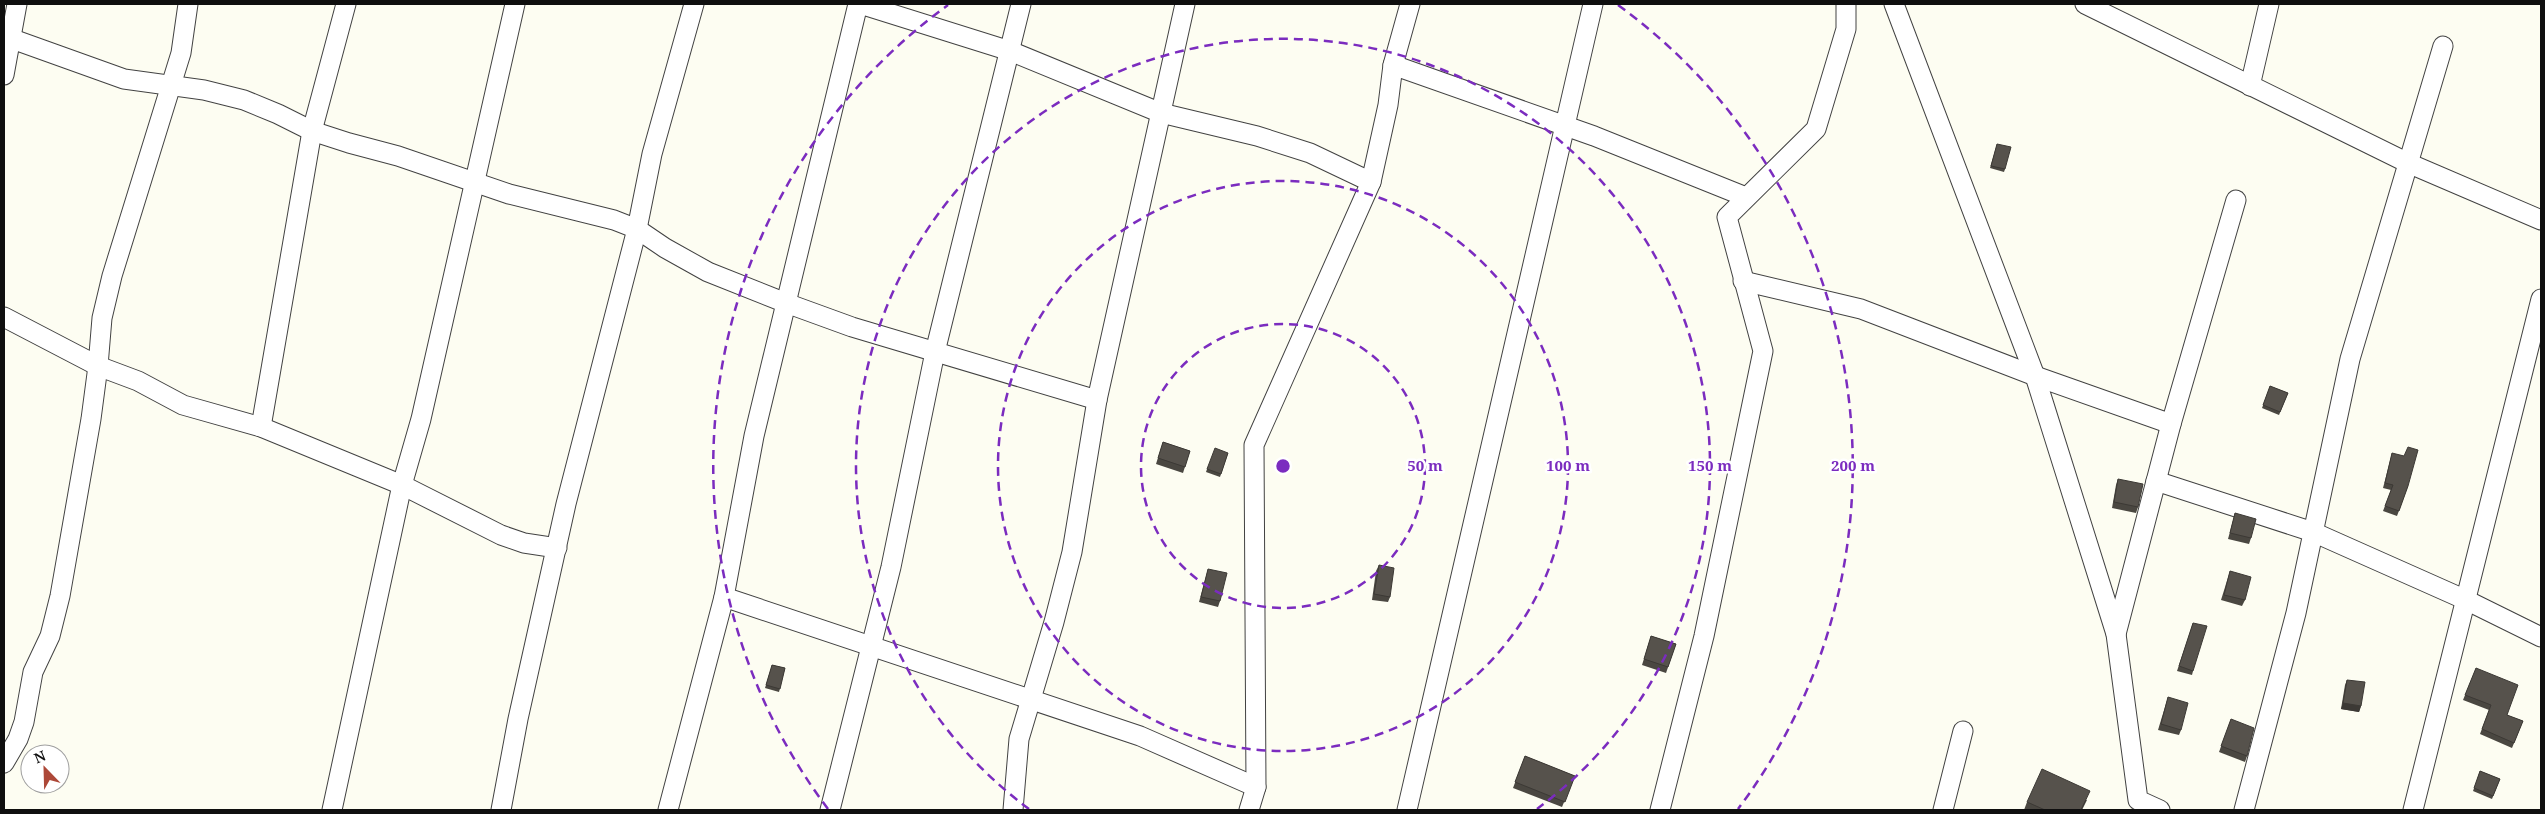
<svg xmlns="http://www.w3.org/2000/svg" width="2545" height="814" font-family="'Noto Serif',serif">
<rect width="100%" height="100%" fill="#fdfdf2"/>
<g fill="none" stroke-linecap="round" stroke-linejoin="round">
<defs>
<g id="street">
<path d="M860,4l150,47 151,62 96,23 53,17 61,29 17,-77 5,-40 201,71 152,61"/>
<path d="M1894,4l141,372 81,258 22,166 22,10"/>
<path d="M2085,4l323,159 133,57"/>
<path d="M4,36l120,43 80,11 40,10 34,14 34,17 37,12 49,13 111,38 105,26 23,9 28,19 43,24 78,31 66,24 245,73"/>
<path d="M1393,65l17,-61"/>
<path d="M4,75l13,-71"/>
<path d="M2250,86l19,-82"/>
<path d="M1743,281l118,28 174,67 136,48"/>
<path d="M4,317l94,49 40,15 45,24 78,22 141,58 99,50 23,8 33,5"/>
<path d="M261,427l51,-296 34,-127"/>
<path d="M2156,481l157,51 153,68 75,37"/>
<path d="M724,597l416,139 116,51"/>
<path d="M2116,634l55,-210 65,-224"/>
<path d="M4,763l14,-24 6,-17 9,-50 17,-36 10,-40 31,-177 7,-53 4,-48 10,-42 69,-223 7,-49"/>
<path d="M332,810l70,-325 19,-66 94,-415"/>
<path d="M501,810l17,-91 48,-215 71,-275 15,-75 42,-150"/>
<path d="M668,810l56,-213 30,-161 104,-432"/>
<path d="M830,810l61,-243 44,-215 86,-348"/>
<path d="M1013,810l6,-71 35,-117 18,-70 25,-152 88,-396"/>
<path d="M1249,810l7,-23 -2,-342 117,-263"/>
<path d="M1407,810l186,-806"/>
<path d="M1660,810l44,-174 59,-285 -36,-134 89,-88 30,-100v-25"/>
<path d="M1943,810l20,-79"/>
<path d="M2244,810l52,-197 54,-254 93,-313"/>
<path d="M2413,810l128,-511"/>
</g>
</defs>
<use href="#street" stroke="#424242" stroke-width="21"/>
<use href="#street" stroke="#fff" stroke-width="19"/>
</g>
<g fill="#4a4741">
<path d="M1997,144l8,25 -1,3 -14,-4z"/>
<path d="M2270,386l18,7 -9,22 -17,-7z"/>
<path d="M1163,442l27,9 -7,22 -27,-9z"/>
<path d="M1228,453l-8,24 -14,-5 1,-3z"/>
<path d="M2392,453l16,33 -11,30 -14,-5 8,-21 -8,-2z"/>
<path d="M2118,479l20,28 -2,6 -24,-5 4,-23z"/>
<path d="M2235,513l16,25 -2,6 -21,-5z"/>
<path d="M1379,565l11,32 -2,5 -16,-2 4,-29z"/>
<path d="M1208,569l12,32 -2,6 -19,-5z"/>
<path d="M2230,571l15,29 -3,6 -21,-6z"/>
<path d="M2193,623v48l-1,4 -15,-4z"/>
<path d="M1651,636l25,8 -10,29 -24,-8z"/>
<path d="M772,665l13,3 -6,24 -14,-4z"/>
<path d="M2476,668l31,47 16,6 -11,27 -32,-14 9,-24 -26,-10z"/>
<path d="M2347,680l14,26 -2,6 -18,-3 4,-24z"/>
<path d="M2168,697l13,33 -2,5 -21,-5z"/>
<path d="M2231,719l16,37 -2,6 -26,-10z"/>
<path d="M1525,756l50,20 -13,31 -49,-19z"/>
<path d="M2480,771l20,8 -8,20 -19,-8z"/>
<path d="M2087,800l-5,10h-58l3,-8z"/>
</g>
<path fill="#3c3935" d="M2343,703l18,3 -2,6 -18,-3z"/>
<g fill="#56524c" stroke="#3c3935">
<path d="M1997,144l14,3 -6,22 -14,-3z"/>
<path d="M2270,386l18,7 -8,19 -17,-7z"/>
<path d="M1163,442l27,9 -5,16 -27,-9z"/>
<path d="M2408,447l10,3 -10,36 -9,25 -14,-5 8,-21 -8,-2 7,-30 12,3z"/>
<path d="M1215,448l13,5 -7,21 -14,-5z"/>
<path d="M2118,479l25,5 -5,23 -24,-5z"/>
<path d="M2235,513l21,6 -5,19 -21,-5z"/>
<path d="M1379,565l15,3 -4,29 -16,-3z"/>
<path d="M1208,569l19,4 -7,28 -19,-4z"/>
<path d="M2230,571l21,6 -6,23 -21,-5z"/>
<path d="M2193,623l14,3 -14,45 -14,-5z"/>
<path d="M1651,636l25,8 -8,23 -24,-8z"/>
<path d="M772,665l13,3 -5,21 -14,-4z"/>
<path d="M2476,668l42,17 -11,30 16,6 -9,22 -32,-14 9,-24 -26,-10z"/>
<path d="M2347,680l18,2 -4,24 -18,-3z"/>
<path d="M2168,697l20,6 -7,27 -20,-6z"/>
<path d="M2231,719l23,9 -7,28 -26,-10z"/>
<path d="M1525,756l50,20 -10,26 -50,-20z"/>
<path d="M2042,769l48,22 -9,19h-36l-18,-8z"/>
<path d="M2480,771l20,8 -7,17 -19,-8z"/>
</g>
<g fill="none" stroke="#7b2cbf" stroke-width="2.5" stroke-dasharray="9 6">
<circle cx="1283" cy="466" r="142"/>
<circle cx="1283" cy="466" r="285"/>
<path d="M1029 809A427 427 0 1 1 1537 809"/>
<path d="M828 809A570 570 0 0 1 948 5M1618 5A570 570 0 0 1 1738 809"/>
</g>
<circle cx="1283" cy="466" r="8" fill="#7b2cbf" stroke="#fff" stroke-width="2.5"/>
<g font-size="15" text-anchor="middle" font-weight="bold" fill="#7b2cbf" stroke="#fff" stroke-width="5" stroke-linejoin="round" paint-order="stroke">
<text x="1425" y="471">50 m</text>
<text x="1568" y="471">100 m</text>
<text x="1710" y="471">150 m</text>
<text x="1853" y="471">200 m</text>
</g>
<rect width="2545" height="814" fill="none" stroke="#0f0f0f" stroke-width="10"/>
<g transform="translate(45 769) rotate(337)"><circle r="24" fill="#ffffff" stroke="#9f9f9f"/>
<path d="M0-4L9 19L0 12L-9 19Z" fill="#ad4838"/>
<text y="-8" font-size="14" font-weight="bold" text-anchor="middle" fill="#0f0f0f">N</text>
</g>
</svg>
